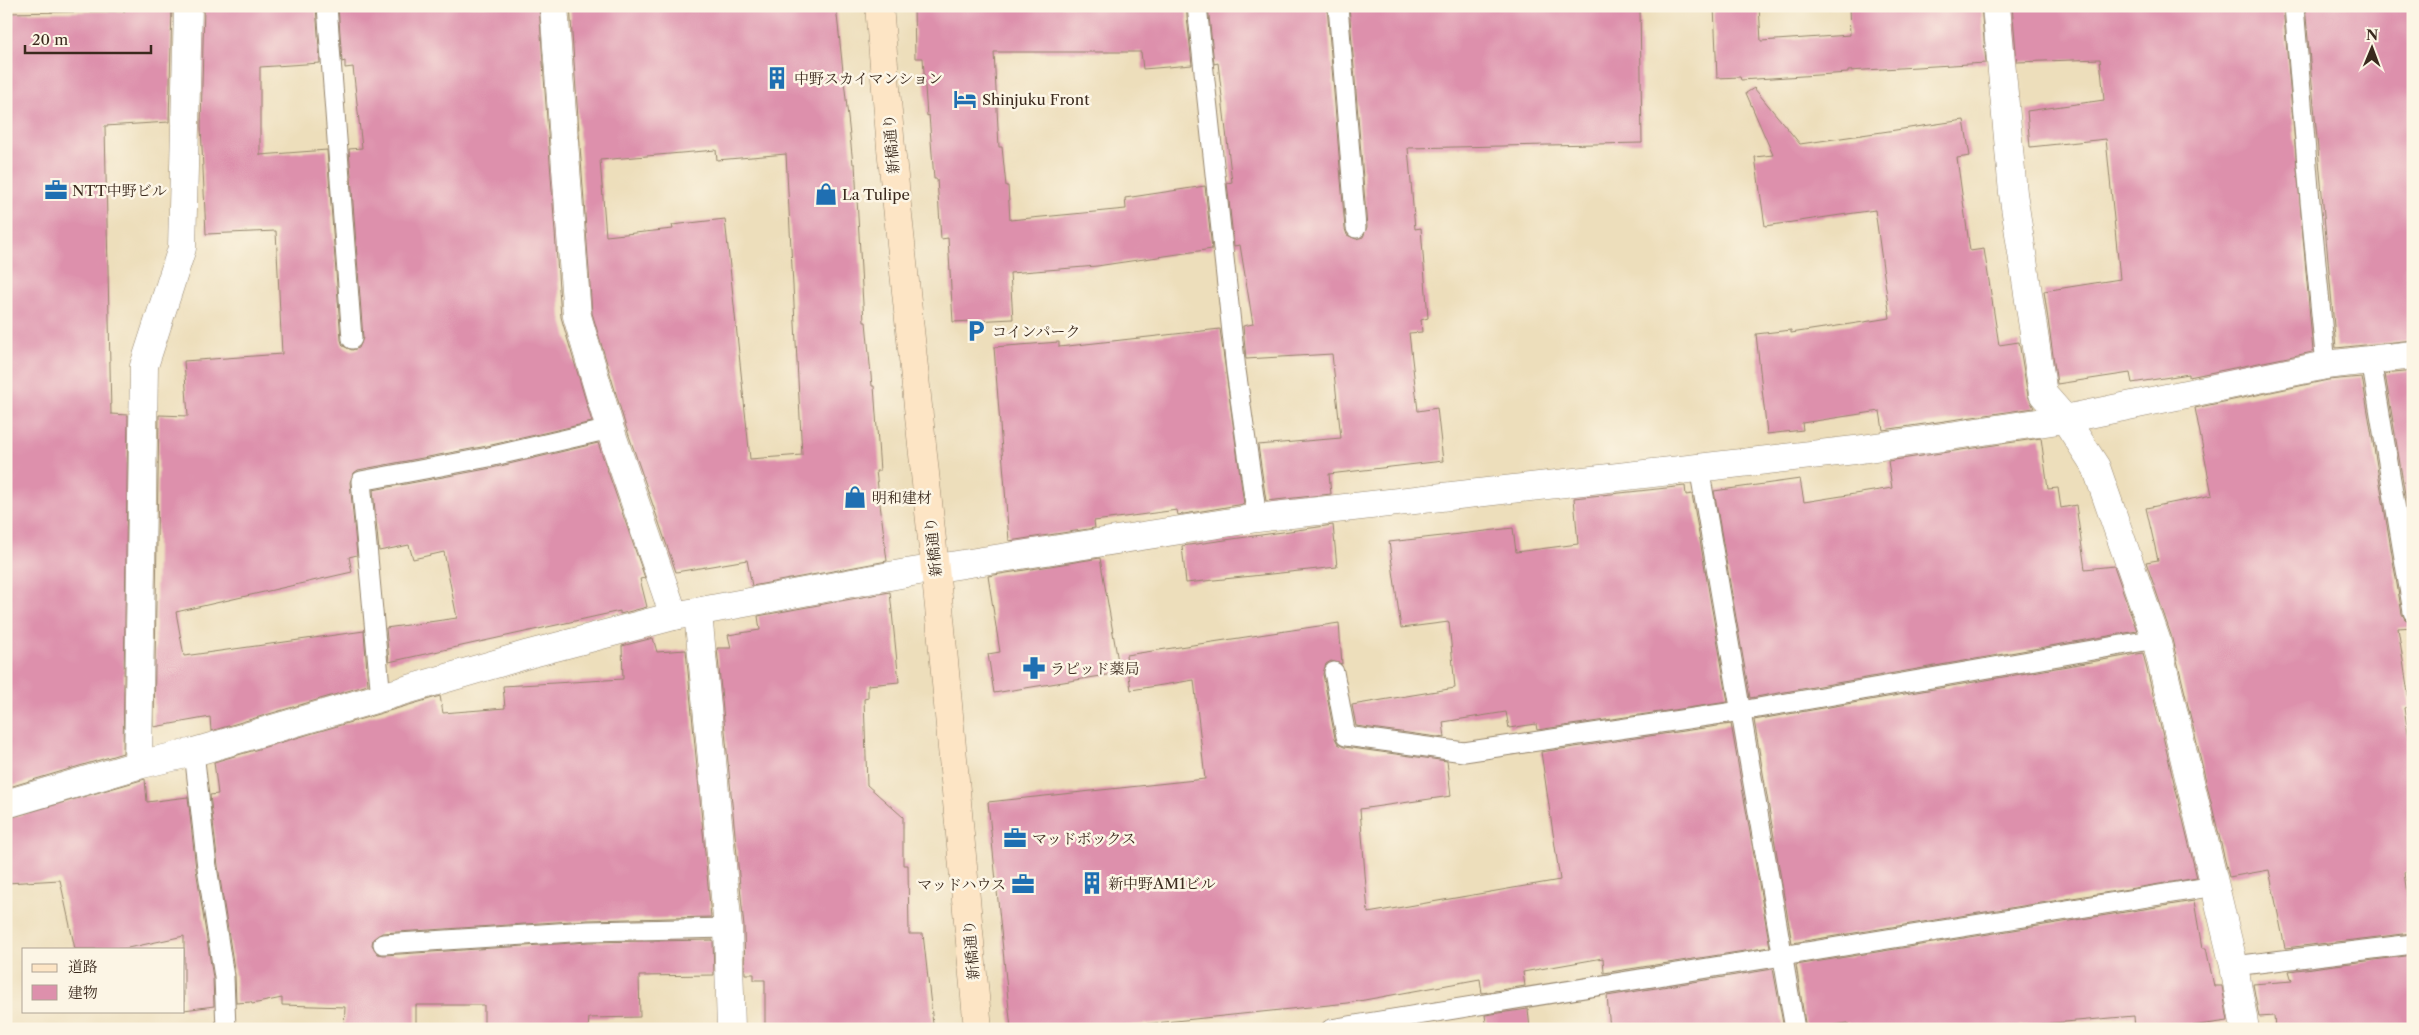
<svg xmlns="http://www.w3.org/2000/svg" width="2419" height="1035" font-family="'Libre Caslon Text','Noto Serif JP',serif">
<rect width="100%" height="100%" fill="#fcf5e5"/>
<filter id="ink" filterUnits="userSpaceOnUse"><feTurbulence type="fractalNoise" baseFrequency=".02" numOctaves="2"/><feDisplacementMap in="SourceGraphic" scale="10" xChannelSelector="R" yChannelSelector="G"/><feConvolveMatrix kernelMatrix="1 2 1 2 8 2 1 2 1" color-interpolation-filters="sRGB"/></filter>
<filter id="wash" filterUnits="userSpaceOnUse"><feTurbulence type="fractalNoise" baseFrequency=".0096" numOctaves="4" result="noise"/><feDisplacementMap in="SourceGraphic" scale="20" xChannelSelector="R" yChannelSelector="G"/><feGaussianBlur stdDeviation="1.12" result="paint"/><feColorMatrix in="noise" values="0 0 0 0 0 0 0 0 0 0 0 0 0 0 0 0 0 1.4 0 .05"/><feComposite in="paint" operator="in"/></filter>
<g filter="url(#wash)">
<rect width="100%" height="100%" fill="#eddebb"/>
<g id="blocks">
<g fill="#dd90ac" fill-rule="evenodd">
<path d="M125,6h47l-3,116 -64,4 6,288 17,1 -5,338 -117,35v-775l119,-2z"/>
<path d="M204,6h112l4,57 -60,4v88l67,-5 14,190 2,6 9,4 7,-2 4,-10 -14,-189 13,-1 -9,-81 -8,1v-7l-3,1 -4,-56h201l22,311 31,105 -105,24 -129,24 -4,3 -4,9 7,73 -8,2 3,15 -176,40 8,44 180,-25 4,54 -157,46 -1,-14 -56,10 5,-312 29,1 -4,-55 98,-7 -6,-123 -70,3 -5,-108z"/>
<path d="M570,6h266l17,158h2l9,158h2l6,64h2l6,85h-4l11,90 -135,25 -5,-26 -71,12 -51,-148 -33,-111zM716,150l1,10 69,-6 16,301 -52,4 -25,-240 -53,6 1,4 -67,7 -6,-76z"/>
<path d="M914,6h272l6,59 -49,4 -2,-17h-147l5,95h3l4,39h2l2,34 116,-11 -1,-11 80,-12 7,63 -115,17 -87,7 3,46 -60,3 -5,-84 -7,1 -4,-60h-3l-5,-64 -2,1 -4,-58h-8z"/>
<path d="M1208,6h119l18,223 2,6 9,4 7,-2 4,-10 -18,-221h291l2,137 -234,5 7,81 6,-1 7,90 -7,2 1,12 -13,1 9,78 19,-3 6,53 -114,13 2,20 -65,7 -8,-56 83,-7 -9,-84 -86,5 -3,-33 10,-2 -13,-79 -6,1 -7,-63 5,-1 -14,-119 -4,1z"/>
<path d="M1714,6h45l2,35 89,-6 -1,-29h132l5,57 -138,8v2l-107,7 -1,-3 -23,1z"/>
<path d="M2012,6h271l30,346 -124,25v-3l-57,9 -2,-10 -73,11 -13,-93 76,-12 -14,-140 -76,8 -3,-36 77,-11 -4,-41 -83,3z"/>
<path d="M2305,6h108v334l-77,8z"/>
<path d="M1754,88l46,56 164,-24 6,36 -13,2 13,93 14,-2 15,96 20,-3 9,54 6,12 -151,22 -3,-19 -78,12 1,7 -36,4 -11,-100 35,-4v3l99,-15 -15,-108 -110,16 -10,-69 18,-2 -27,-62z"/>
<path d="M1220,329l24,175 -66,11 -1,-5 -83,11 1,7 -86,13 -15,-194 65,-5v5z"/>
<path d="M2413,371v171l-28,-168z"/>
<path d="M2362,377l40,237 3,5 8,4v4l-15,1 12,78 -6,2 9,54v109l-9,1 8,61 -127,15 -16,-78 -40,7 -58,-242 -25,-73 12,-2 -12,-52 66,-13 -17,-87 133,-28z"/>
<path d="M2041,438l7,51 10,-1 3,20 15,-3 9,64 29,-3 23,65 -387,67 -36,-207 86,-12 4,23 88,-14 -4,-27z"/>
<path d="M598,443l47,135 -5,1 7,28 -27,7v-3l-231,51 -3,-34 71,-10 -13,-66 -31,7 -4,-14 -30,6 -6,-61 119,-22z"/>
<path d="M1685,486l1,9 6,-1 36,208 -191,28 -1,-6 -27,4 -3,-16 -63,10 2,16 -89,-12 -4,-21 103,-17 -6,-66 -48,6 -12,-86 124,-14 3,24 62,-8 -4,-46z"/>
<path d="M1333,525l4,42 -151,16 -4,-37z"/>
<path d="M1100,558l20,115 -126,20 -6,-39 12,-2 -12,-76z"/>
<path d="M890,592l9,90 -31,3v13l-4,1 3,86 36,32v48h5l1,69h14l10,90 -29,5h-139v-49h-11v-6h-9l-1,-47 -27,-279h14l-3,-13 32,-5 -2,-14z"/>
<path d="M1339,623l3,41 -11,-3 -5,3 -3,10 12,64 3,6 6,3 103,14 4,35 -91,13 8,104 192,-33 -19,-128 190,-28 39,223 -166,26 -1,-15 -80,14 2,14 -43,7 -2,-14 -132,24 -250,26h-87l-23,-227 217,-23 -11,-99 -63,10 -5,-35z"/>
<path d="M653,638l4,14 29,-2 25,267 -123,3 -206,13 -9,6 -1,6 6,9 6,1 204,-13 125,-2 1,35 -75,1 1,41 -51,1 -1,11h-104v-24h-68v24l-72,-2 1,-20 -63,-2v-7l-30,6 -1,-2 -15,1 -1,-28 -17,-109 -8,-71 8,-1 -4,-32 226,-66 3,17 62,-5 -2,-22 120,-7 -1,-33z"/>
<path d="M2143,653l54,225 -405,65 -38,-223z"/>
<path d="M145,779l2,23 41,-5 8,72 17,109 1,28 -30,4v-74l-61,13h-48l-15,-69 -54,3v-64z"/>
<path d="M2194,901l8,47h4l8,38h8l6,35 -59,8h-34l-1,-13 -115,10v3h-170l-1,-6 -42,6 -10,-64z"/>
<path d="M2413,955v74h-138l-1,-13 -15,1 -6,-33 39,-3 -3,-10z"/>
<path d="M1773,969l11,60h-174l-3,-33z"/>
<path d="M1528,1009l2,20h-43l-2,-14z"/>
</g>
</g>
</g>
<g filter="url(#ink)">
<use href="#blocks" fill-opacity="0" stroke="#94846c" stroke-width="1"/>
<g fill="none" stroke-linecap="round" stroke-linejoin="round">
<defs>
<g id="lane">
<path d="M327,6l25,333"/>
<path d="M1197,6l39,364 21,148"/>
<path d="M1338,6l18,222"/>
<path d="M2294,6l16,195 16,164"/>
<path d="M2371,360l42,252"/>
<path d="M1699,467l96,562"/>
<path d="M1334,672l12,64 118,16 277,-41 415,-72"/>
<path d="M381,698l-20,-217 128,-24 121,-28"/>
<path d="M194,752l13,115 17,110 2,52"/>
<path d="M383,944l205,-13 140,-3"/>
<path d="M2234,966l179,-22"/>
<path d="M1331,1029l884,-143"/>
</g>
<g id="street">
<path d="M554,6l23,310 33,113 64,187"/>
<path d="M1996,6l17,187 30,201 22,25 31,48 60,172 78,327 11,63"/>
<path d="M698,613l30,315 3,101"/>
<path d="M138,765l6,-399 38,-118 6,-242"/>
<path d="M6,804l132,-39 56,-13 335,-98 145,-38 232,-43 351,-55 598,-68 210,-31 261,-54 87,-10"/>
</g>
<path id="secondary" d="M879,6l12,142 48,459 39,422"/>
</defs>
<use href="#lane" stroke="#94846c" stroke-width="21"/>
<use href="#street" stroke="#94846c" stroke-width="29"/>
<use href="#secondary" stroke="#94846c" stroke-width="29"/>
<use href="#lane" stroke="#fff" stroke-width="19"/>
<use href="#street" stroke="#fff" stroke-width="28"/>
<use href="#secondary" stroke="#fde5c5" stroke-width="28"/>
</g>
</g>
<defs>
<symbol id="building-bare" viewBox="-9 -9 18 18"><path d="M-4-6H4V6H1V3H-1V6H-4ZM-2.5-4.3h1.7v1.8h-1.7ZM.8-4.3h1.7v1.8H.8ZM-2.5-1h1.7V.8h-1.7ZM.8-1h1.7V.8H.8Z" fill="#1f6fb2" stroke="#fcf5e5" stroke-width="2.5" paint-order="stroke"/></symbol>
<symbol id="hotel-bare" viewBox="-9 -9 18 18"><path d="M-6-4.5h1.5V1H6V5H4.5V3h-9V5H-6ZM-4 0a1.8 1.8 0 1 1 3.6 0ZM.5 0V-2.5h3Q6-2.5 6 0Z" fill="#1f6fb2" stroke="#fcf5e5" stroke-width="2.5" paint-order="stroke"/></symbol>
<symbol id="office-bare" viewBox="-9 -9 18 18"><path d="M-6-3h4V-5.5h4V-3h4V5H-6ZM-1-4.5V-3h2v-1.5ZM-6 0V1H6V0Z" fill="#1f6fb2" stroke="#fcf5e5" stroke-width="2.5" paint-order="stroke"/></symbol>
<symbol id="shop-bare" viewBox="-9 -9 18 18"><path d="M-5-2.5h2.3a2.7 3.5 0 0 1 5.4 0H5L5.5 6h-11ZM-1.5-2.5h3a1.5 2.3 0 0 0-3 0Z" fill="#1f6fb2" stroke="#fcf5e5" stroke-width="2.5" paint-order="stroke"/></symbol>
<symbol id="parking-bare" viewBox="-9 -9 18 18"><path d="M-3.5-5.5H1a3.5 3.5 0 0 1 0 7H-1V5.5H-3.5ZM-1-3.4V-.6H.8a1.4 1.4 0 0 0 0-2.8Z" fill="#1f6fb2" stroke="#fcf5e5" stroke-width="2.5" paint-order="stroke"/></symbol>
<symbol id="pharmacy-bare" viewBox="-9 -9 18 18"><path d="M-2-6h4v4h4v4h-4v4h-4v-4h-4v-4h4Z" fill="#1f6fb2" stroke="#fcf5e5" stroke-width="2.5" paint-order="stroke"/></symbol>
</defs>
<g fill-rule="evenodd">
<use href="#building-bare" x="761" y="62" width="32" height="32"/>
<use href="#hotel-bare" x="949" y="83" width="32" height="32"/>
<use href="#office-bare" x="40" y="174" width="32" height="32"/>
<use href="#shop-bare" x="810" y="178" width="32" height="32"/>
<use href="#parking-bare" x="960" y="315" width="32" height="32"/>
<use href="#shop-bare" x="839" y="481" width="32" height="32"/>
<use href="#pharmacy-bare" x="1018" y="652" width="32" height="32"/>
<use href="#office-bare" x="999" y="822" width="32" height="32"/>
<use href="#building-bare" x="1076" y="867" width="32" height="32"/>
<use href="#office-bare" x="1007" y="868" width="32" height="32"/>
</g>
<g text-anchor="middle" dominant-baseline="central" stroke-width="5" stroke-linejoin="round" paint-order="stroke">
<g font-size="15" fill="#3b2a1e" stroke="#fcf5e5" text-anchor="start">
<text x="794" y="78">中野スカイマンション</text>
<text x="982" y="99">Shinjuku Front</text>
<text x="72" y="190">NTT中野ビル</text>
<text x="842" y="194">La Tulipe</text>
<text x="992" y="331">コインパーク</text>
<text x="872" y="497">明和建材</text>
<text x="1050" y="668">ラピッド薬局</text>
<text x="1032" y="838">マッドボックス</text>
<text x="1108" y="883">新中野AM1ビル</text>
<text x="1006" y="884" text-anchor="end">マッドハウス</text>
</g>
<g font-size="15" fill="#3b2a1e" stroke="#fcf5e5">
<text transform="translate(891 144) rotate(-95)">新橋通り</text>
<text transform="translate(933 547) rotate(-96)">新橋通り</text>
<text transform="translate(971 950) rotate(-95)">新橋通り</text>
</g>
</g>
<rect width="2419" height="1035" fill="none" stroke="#fcf5e5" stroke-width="25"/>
<rect x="22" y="948" width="162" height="65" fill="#fcf5e5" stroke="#afa495"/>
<rect x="32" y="964" width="25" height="8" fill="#fde5c5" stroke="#afa495"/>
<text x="68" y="972" font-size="15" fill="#3b2a1e">道路</text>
<rect x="32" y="985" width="25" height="15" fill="#dd90ac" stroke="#afa495"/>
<text x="68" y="998" font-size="15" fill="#3b2a1e">建物</text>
<g transform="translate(2372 48) rotate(1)" stroke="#fcf5e5" stroke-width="4" paint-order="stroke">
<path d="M0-4L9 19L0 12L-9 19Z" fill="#3b2a1e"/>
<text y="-8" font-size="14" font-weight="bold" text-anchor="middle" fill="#3b2a1e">N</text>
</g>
<path d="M25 45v8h126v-8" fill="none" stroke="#3b2a1e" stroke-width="2.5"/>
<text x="32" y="45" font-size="15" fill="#3b2a1e" stroke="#fcf5e5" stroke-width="4" paint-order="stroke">20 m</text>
</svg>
